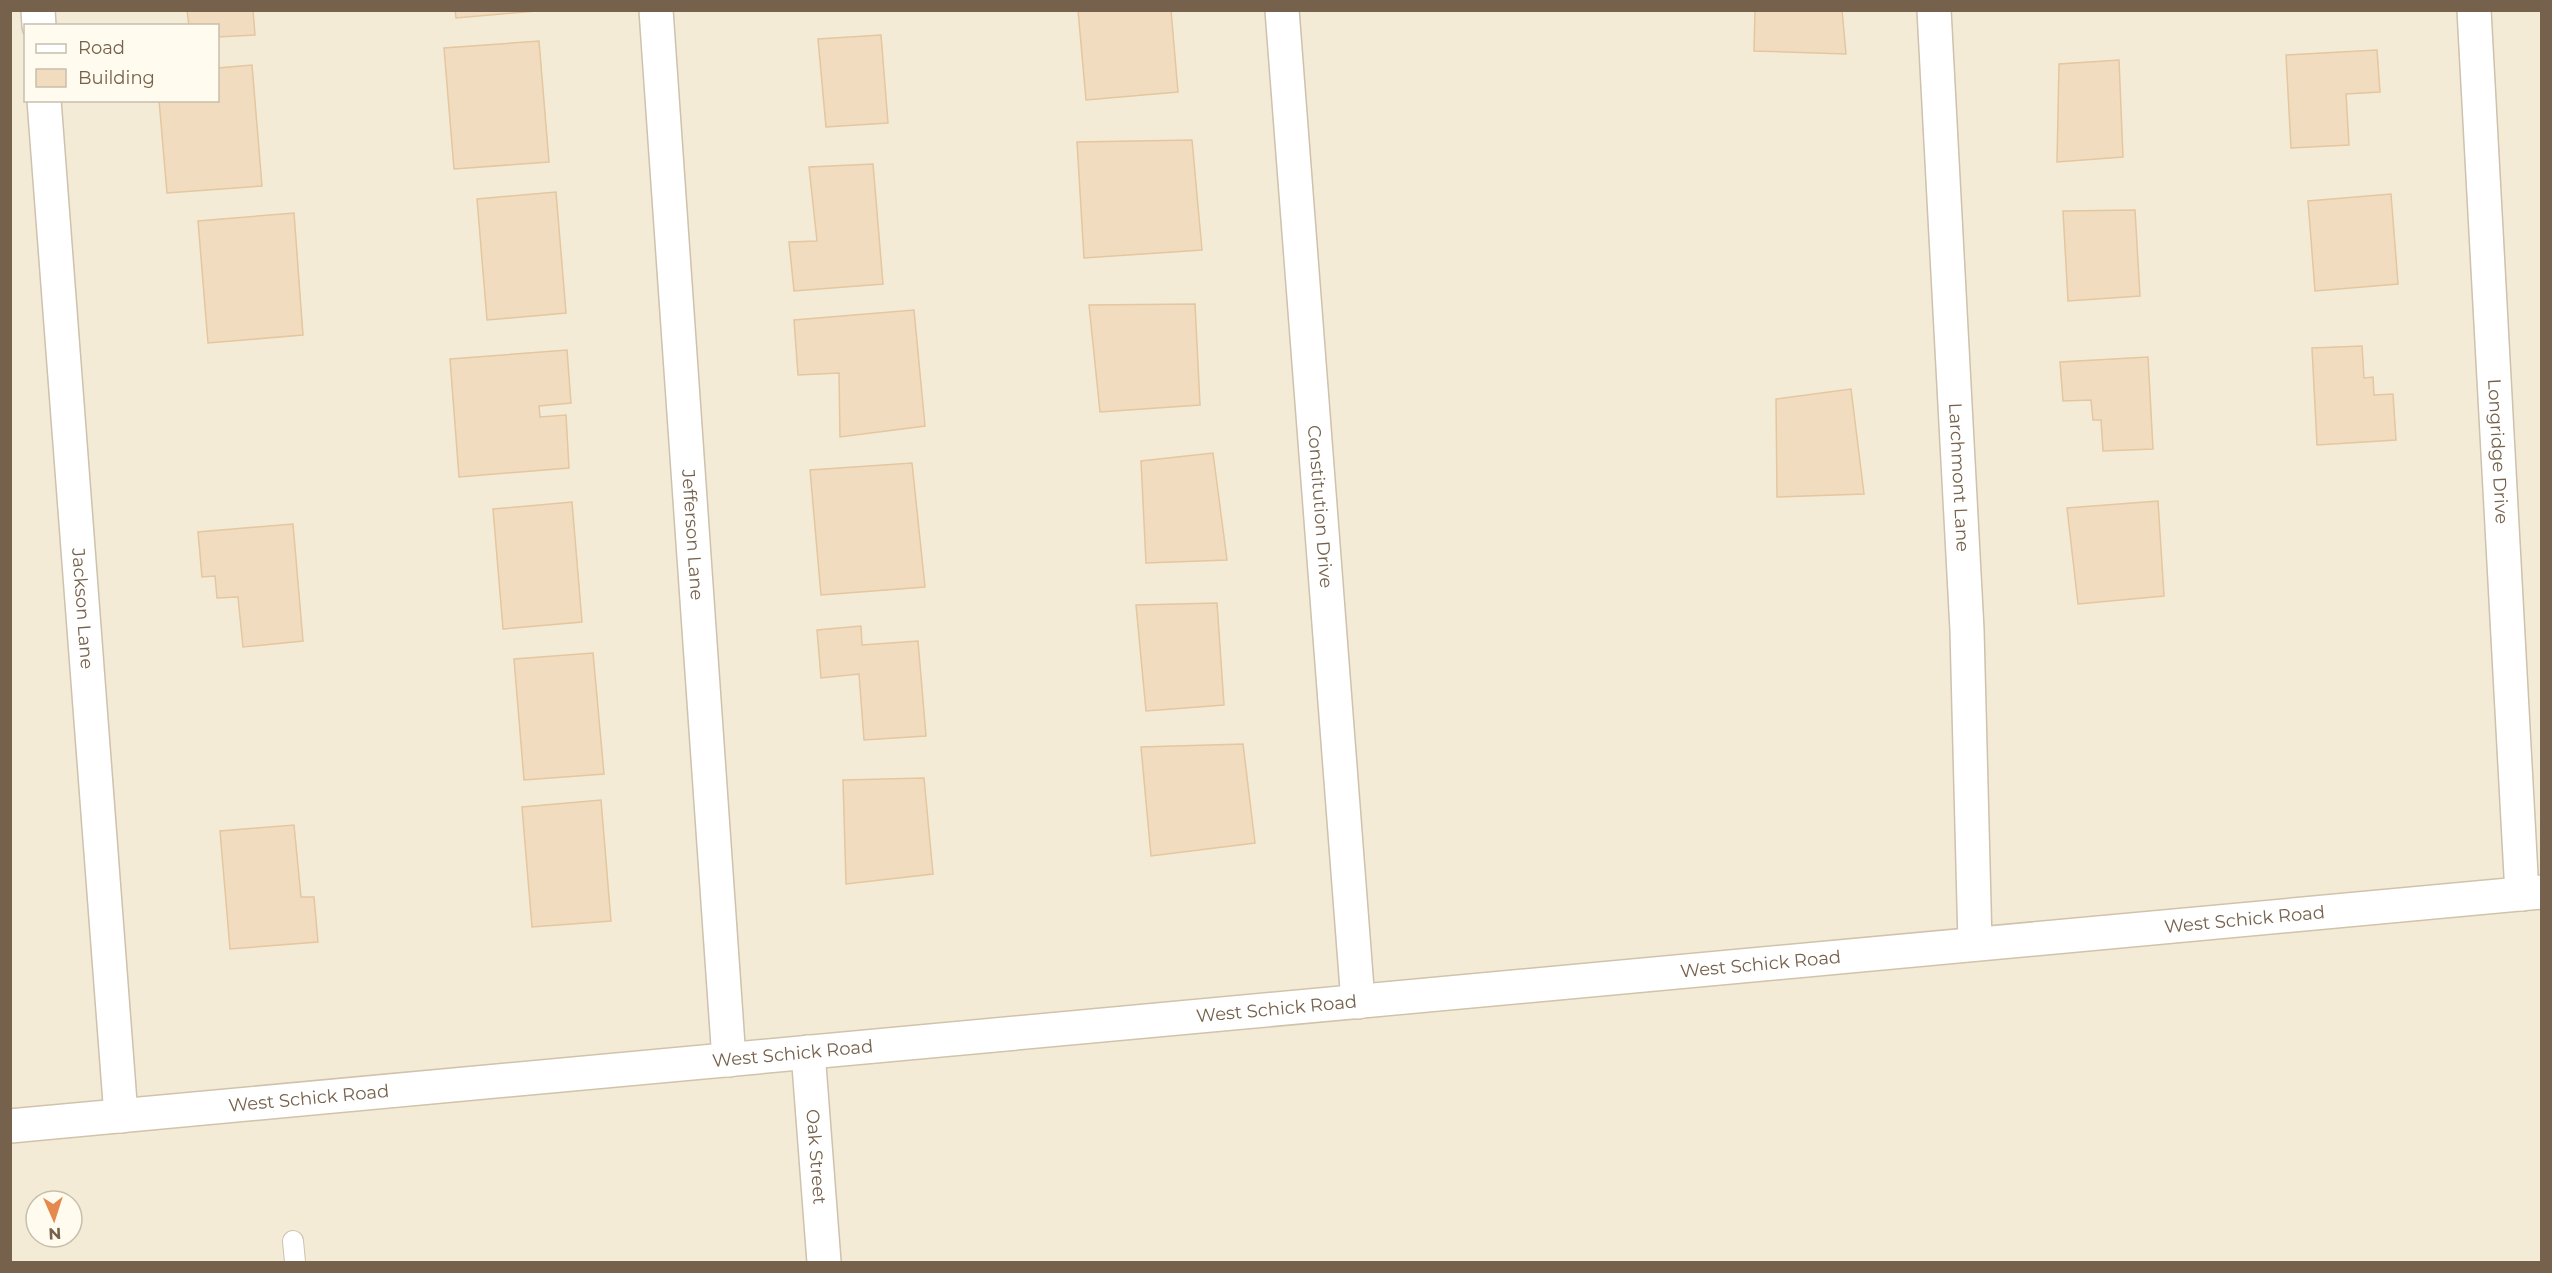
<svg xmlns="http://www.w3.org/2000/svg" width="2552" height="1273" font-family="Montserrat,sans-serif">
<rect width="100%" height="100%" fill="#fcf8e8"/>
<g fill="#f4ebd6" fill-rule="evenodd">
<path d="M11,11h2530v866l-2530,238zM26,26h192v74h-192z"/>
<path d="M2541,906v356h-2530v-125zM36,1201h36v36h-36z"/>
</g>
<g fill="#f2dcbf" stroke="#e4c6a0" stroke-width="1.5">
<path d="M187,10h66l2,25 -37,2v-11h-29z"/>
<path d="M455,10h80v1l-79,7z"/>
<path d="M1078,10h93l7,82 -92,8z"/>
<path d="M1755,10h87l4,44 -92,-3z"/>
<path d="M881,35l7,88 -62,4 -8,-88z"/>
<path d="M539,41l10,121 -95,7 -10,-121z"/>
<path d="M2377,50l3,42 -34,2 3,51 -58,3 -5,-93z"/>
<path d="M2119,60l4,97 -66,5 2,-98z"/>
<path d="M252,65l10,121 -95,7 -8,-93h59v-32z"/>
<path d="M1192,140l10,110 -118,8 -7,-116z"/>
<path d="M873,164l10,120 -89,7 -5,-49 28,-1 -8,-74z"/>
<path d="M556,192l10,121 -79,7 -10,-121z"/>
<path d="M2391,194l7,90 -83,7 -7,-90z"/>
<path d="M2135,210l5,86 -72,5 -5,-90z"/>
<path d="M294,213l9,122 -95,8 -10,-122z"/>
<path d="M1195,304l5,101 -100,7 -11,-107z"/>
<path d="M914,310l11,116 -85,11 -1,-64 -41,2 -4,-55z"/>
<path d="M2362,346l2,32 9,-1 1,18 19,-1 3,46 -79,5 -5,-97z"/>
<path d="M567,350l4,53 -32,3 1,11 26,-2 3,53 -110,9 -9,-118z"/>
<path d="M2148,357l5,92 -50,2 -2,-31h-8l-2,-20 -28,1 -3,-39z"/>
<path d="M1851,389l13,105 -87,3 -1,-98z"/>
<path d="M1213,453l14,107 -81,3 -5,-102z"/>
<path d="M912,463l13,124 -104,8 -11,-125z"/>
<path d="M2158,501l6,95 -86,8 -11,-96z"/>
<path d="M572,502l10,120 -79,7 -10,-120z"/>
<path d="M293,524l10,117 -60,6 -5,-50 -21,1 -2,-22 -13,1 -4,-45z"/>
<path d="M1217,603l7,102 -78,6 -10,-106z"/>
<path d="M861,626l1,19 56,-4 8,95 -62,4 -5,-66 -38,4 -4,-48z"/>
<path d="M593,653l11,121 -80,6 -10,-121z"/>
<path d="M1243,744l12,99 -104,13 -10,-109z"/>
<path d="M924,778l9,96 -87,10 -3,-104z"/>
<path d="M601,800l10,121 -79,6 -10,-120z"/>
<path d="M294,825l7,72h13l4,45 -88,7 -10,-118z"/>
</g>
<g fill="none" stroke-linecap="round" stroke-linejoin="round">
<defs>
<path id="lane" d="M293,1241l2,21"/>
<g id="street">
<path d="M38,10l1,16"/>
<path id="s1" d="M656,10l73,1050"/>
<path id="s2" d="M1282,10l76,992"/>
<path id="s3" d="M1934,10l33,620 8,314"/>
<path id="s4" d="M2474,10l48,884"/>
<path id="s5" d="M44,100l77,1016"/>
<path id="s6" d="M808,1052l16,210"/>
</g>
<g id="secondary">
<path id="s7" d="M10,1126l2532,-234"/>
</g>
</defs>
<use href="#lane" stroke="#cec1ae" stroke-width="22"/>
<use href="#street" stroke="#cec1ae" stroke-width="36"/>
<use href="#secondary" stroke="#d1c3ab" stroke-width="36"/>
<use href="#lane" stroke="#fff" stroke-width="20"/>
<use href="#street" stroke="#fff" stroke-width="33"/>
<use href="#secondary" stroke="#fff" stroke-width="33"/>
</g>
<g text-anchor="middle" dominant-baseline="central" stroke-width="4.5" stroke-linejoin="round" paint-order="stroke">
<g font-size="18" fill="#76624c" stroke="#fffbee">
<text stroke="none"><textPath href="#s4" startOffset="442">Longridge Drive</textPath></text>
<text stroke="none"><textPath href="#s3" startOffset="468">Larchmont Lane</textPath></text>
<text stroke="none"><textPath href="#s2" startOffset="498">Constitution Drive</textPath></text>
<text stroke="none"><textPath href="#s1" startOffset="526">Jefferson Lane</textPath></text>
<text stroke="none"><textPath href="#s5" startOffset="510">Jackson Lane</textPath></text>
<text stroke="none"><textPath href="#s7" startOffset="2244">West Schick Road</textPath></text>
<text stroke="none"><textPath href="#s7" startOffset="1758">West Schick Road</textPath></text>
<text stroke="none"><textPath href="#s7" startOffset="1272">West Schick Road</textPath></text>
<text stroke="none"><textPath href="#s7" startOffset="786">West Schick Road</textPath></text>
<text stroke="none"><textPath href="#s7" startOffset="300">West Schick Road</textPath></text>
<text stroke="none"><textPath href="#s6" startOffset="105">Oak Street</textPath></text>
</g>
</g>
<rect width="2552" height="1273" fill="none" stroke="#76624c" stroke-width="24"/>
<rect x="24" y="24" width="195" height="78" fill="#fffbee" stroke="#c8bead" stroke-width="1.5"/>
<rect x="36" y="44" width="30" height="9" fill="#ffffff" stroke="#c8bead" stroke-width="1.5"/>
<text x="78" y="54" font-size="18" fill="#76624c">Road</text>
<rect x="36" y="69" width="30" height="18" fill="#f2dcbf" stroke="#c8bead" stroke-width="1.5"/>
<text x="78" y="84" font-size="18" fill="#76624c">Building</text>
<g transform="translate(54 1219) rotate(177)"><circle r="28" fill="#fffbee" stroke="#c8bead" stroke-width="1.5"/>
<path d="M0-4.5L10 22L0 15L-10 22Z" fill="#e58a4e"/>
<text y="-9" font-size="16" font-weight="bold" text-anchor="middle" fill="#76624c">N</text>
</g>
</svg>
